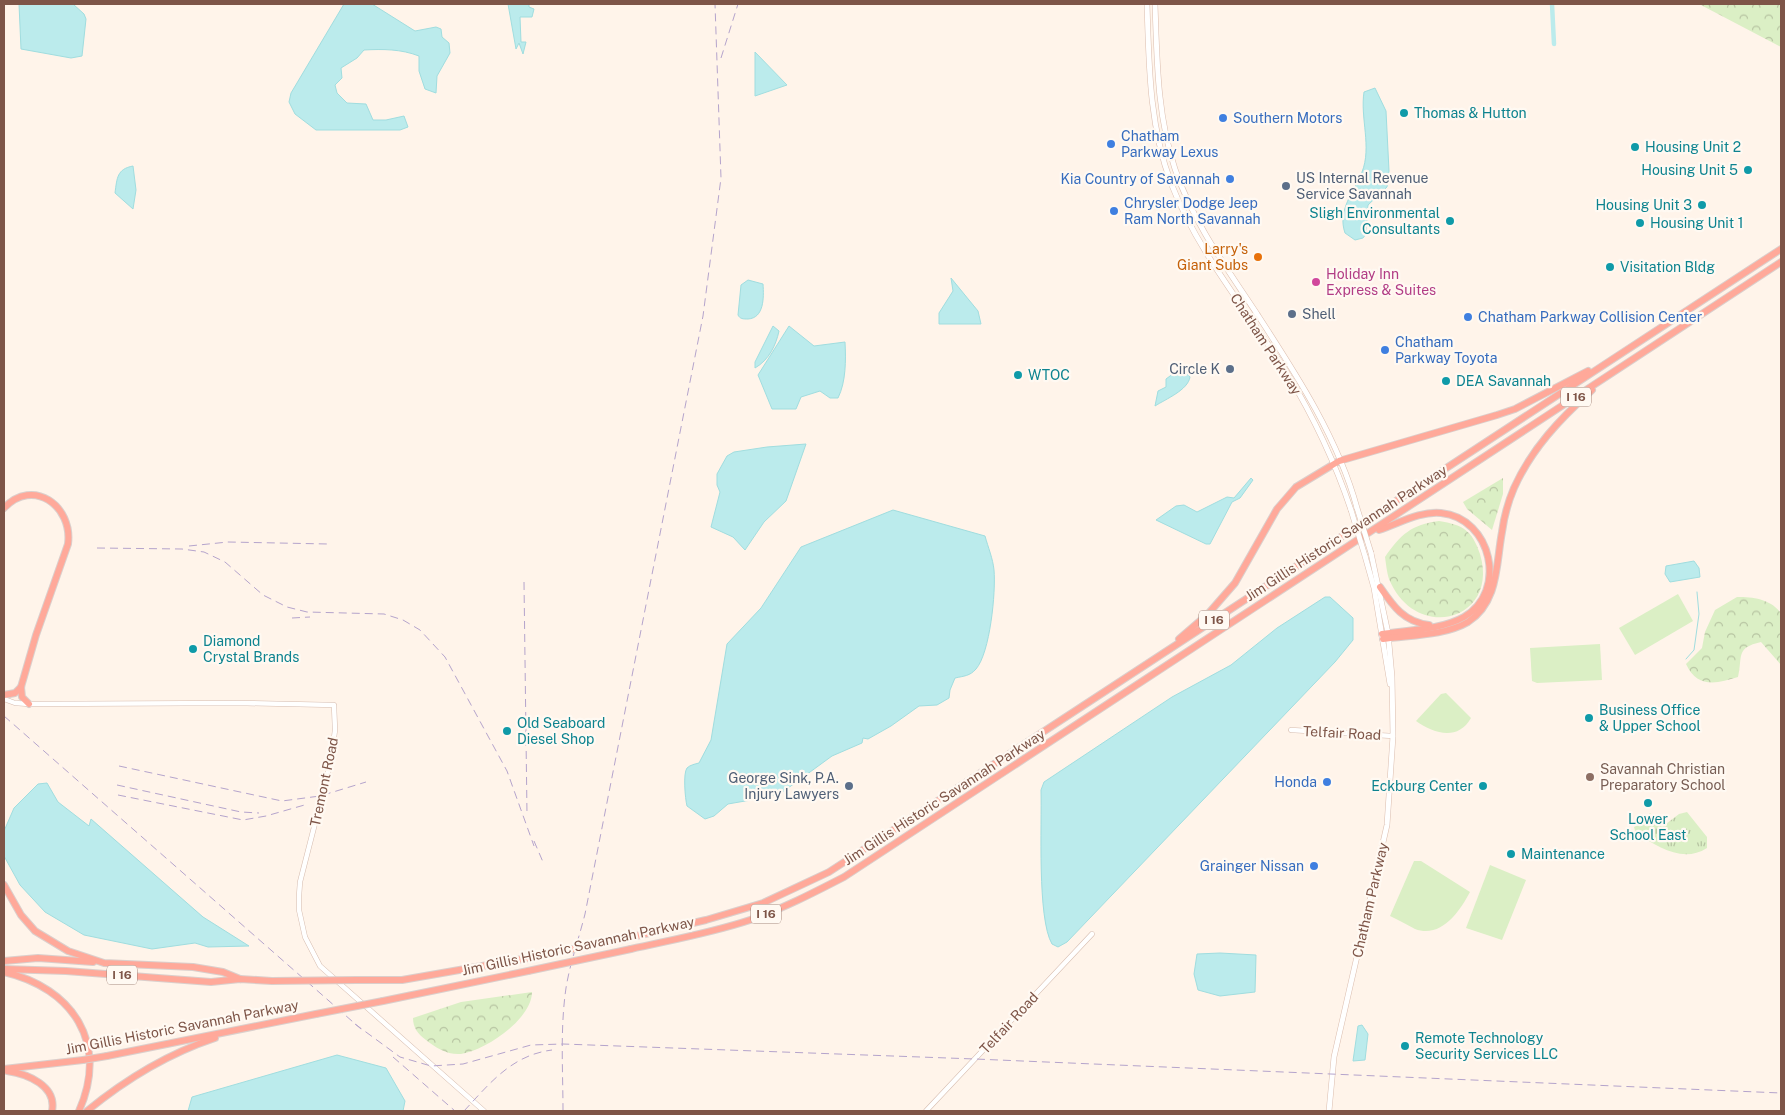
<svg xmlns="http://www.w3.org/2000/svg" width="1785" height="1115" font-family="'Public Sans',sans-serif">
<defs>
<pattern id="grass-tufts" width="24" height="20" patternUnits="userSpaceOnUse" patternTransform="scale(1.25)"><rect width="24" height="20" fill="#dbefc5"/><path d="M3 7l-1-3M5 7V3M7 7l1-3M15 17l-1-3M17 17v-4M19 17l1-3" fill="none" stroke="#b7c4a2"/></pattern>
<pattern id="forest-crowns" width="20" height="18" patternUnits="userSpaceOnUse" patternTransform="scale(1.25)"><rect width="20" height="18" fill="#dbefc5"/><path d="M2 6a3 3 0 1 1 6 0M12 15a3 3 0 1 1 6 0" fill="none" stroke="#b7c4a2"/></pattern>
</defs>
<rect width="100%" height="100%" fill="#fff4ea"/>
<path fill="url(#grass-tufts)" d="M1687,812l20,25v11c-25,16 -48,-2 -71,-14l-2,-7 16,-14 12,14 17,-13z"/>
<g fill="url(#forest-crowns)">
<path d="M1699,4h82v43z"/>
<path d="M1503,478v16l-11,36 -25,-21 -4,-7z"/>
<path d="M1439,521c24,4 33,9 41,33 20,66 -64,90 -91,25 -2,-6 -3,-15 -4,-22 16,-23 26,-32 54,-36z"/>
<path d="M1737,597c17,0 33,2 44,16v52l-20,-23c-26,6 -18,14 -23,35 -22,7 -41,11 -52,-13l16,-16 3,-16 10,-22z"/>
<path d="M532,992c0,27 -46,58 -71,62 -14,1 -25,-6 -35,-14 -8,-6 -13,-12 -13,-22l48,-16z"/>
</g>
<g fill="#dbefc5">
<path d="M1678,594l15,27 -58,34 -16,-27z"/>
<path d="M1600,644l2,36 -65,3 -5,-2 -2,-33z"/>
<path d="M1446,693l25,25c-13,23 -37,16 -55,3l25,-27z"/>
<path d="M1414,861h7l49,31c-10,19 -29,47 -55,37 -8,-4 -16,-9 -25,-13z"/>
<path d="M1490,865l36,15 -24,60 -36,-12z"/>
</g>
<g fill="#bbebec" stroke="#a0dddf">
<path d="M19,4h54l11,10 2,5 -4,37 -11,2 -50,-9z"/>
<path d="M344,4h28l43,27 21,-4 5,2 1,8 7,6 1,10 -13,23 -1,17 -11,-4 -6,-18v-15c-18,-7 -36,-7 -55,-6l-7,8 -16,10 1,10 -7,7 2,8 10,10 19,1 7,16h13l18,-4 4,11 -8,3h-84l-21,-16 -6,-12 2,-9z"/>
<path d="M508,4h21v3l5,2 -2,8h-12l1,25h5l-3,12 -4,-11 -3,6z"/>
<path d="M755,52l32,33 -32,11z"/>
<path d="M1375,88l11,23 3,60 -2,16 -19,18 -2,29 -3,4 -8,2 -10,-7c-8,-23 9,-41 17,-61 10,-25 -2,-54 2,-80z"/>
<path d="M133,166l3,24 -3,19 -18,-16c2,-15 2,-24 18,-27z"/>
<path d="M951,278l27,33 3,13h-42v-11l14,-22z"/>
<path d="M748,280l15,4c1,14 1,34 -15,35 -5,0 -8,0 -10,-4l3,-30z"/>
<path d="M773,326l6,5c-3,14 -10,29 -24,37v-6z"/>
<path d="M789,326l25,20 31,-4c1,18 1,40 -7,56h-8l-10,-7 -19,6 -5,12h-24l-14,-34z"/>
<path d="M1182,367l8,10c-2,13 -24,22 -35,29l3,-15 8,-4v-8z"/>
<path d="M806,444l-20,57 -22,21 -19,28 -12,-13 -22,-10 9,-35 -3,-7v-11l10,-18 7,-4 33,-5z"/>
<path d="M1251,478l2,2 -13,18 -8,4 -22,42h-4l-50,-24 20,-14 8,-1 13,7 30,-15 7,1z"/>
<path d="M893,510l92,26c3,11 8,23 9,34 2,22 -4,83 -18,99 -6,7 -12,7 -21,9l-5,12 -1,8 -12,7 -18,1 -28,20 -23,13 -5,-1 -1,5 -30,13 -48,35 -16,6 -40,7 -14,12 -9,3 -18,-13c-2,-8 -4,-33 0,-38 3,-3 8,-4 12,-5l12,-23 16,-96 34,-36 40,-61z"/>
<path d="M1694,561l5,7 1,9 -30,5 -5,-8 1,-8z"/>
<path d="M1325,597h5l23,21v22l-18,22 -268,280 -9,5 -6,-3c-15,-26 -10,-120 -11,-154l3,-8 128,-85 59,-32 46,-37z"/>
<path d="M47,783l11,19 31,24 2,-7 112,98 46,29 -41,1 -13,-4 -43,6 -68,-14 -39,-23 -25,-27 -16,-29v-25l10,-23 24,-24z"/>
<path d="M1220,953l36,2 -1,37 -35,4 -22,-6 -4,-16 3,-20z"/>
<path d="M1362,1025l6,9 -3,26 -12,1 5,-35z"/>
<path d="M337,1055l49,13 19,33 -2,10h-215l4,-14z"/>
</g>
<g fill="none" stroke-linecap="round" stroke-linejoin="round">
<path stroke="#a0dddf" stroke-width="1" d="M1686,659l8,-9 5,-36 -2,-22"/>
<path stroke="#bbebec" stroke-width="4.5" d="M1552,4l2,40"/>
<defs>
<g id="tertiary">
<path d="M4,699l11,4 14,1 209,-1 96,2 1,25 -4,31 -31,121 -1,14v14l6,27 15,29 164,145"/>
<path d="M1291,730l102,6"/>
<path d="M926,1111l166,-177"/>
</g>
<g id="secondary">
<path d="M1147,4c2,60 2,121 24,179 27,70 76,127 116,190 26,43 48,89 64,137"/>
<path d="M1155,4c2,55 2,111 20,165 18,53 51,98 82,145 39,60 81,124 100,194"/>
<path d="M1365,556l9,32 16,96"/>
<path d="M1329,1111l5,-54 53,-232 6,-89 -1,-59 -4,-44 -17,-80"/>
</g>
<g id="motorway">
<path d="M4,508c29,-31 69,-2 64,36l-32,91 -15,52 1,10 7,7"/>
<path d="M1379,530c21,-7 41,-19 62,-17 51,5 67,79 23,104 -23,13 -57,13 -82,17"/>
<path d="M1380,587c13,19 24,35 49,38"/>
<path d="M1179,639l29,-25 27,-31 42,-74 19,-22 43,-26 158,-46 18,-6 73,-38"/>
<path d="M1383,639c26,-4 61,-3 85,-17 31,-20 28,-59 34,-90 2,-15 6,-30 12,-44 18,-40 46,-69 78,-98"/>
<path d="M4,695l11,-2 6,-6"/>
<path d="M4,885l17,30 14,16 33,20 36,12 89,4 30,5 17,7"/>
<path d="M623,939l83,-19 57,-17 66,-31 952,-623"/>
<path d="M631,949c40,-9 80,-16 119,-29 32,-11 63,-27 94,-43l937,-615"/>
<path d="M4,961l34,-3 55,4"/>
<path d="M4,969l62,2 145,11 29,-3 32,2"/>
<path d="M4,972c69,16 105,71 75,139"/>
<path d="M356,980h46l126,-22"/>
<path d="M383,1001l145,-30"/>
<path d="M107,1056l209,-42"/>
<path d="M4,1069l79,-9"/>
<path d="M7,1071c21,3 50,15 45,40"/>
<path d="M87,1111c39,-32 80,-57 128,-73"/>
</g>
</defs>
<use href="#tertiary" stroke="#d6bcaf" stroke-width="5.5"/>
<use href="#secondary" stroke="#dbbdae" stroke-width="6"/>
<use href="#motorway" stroke="#dbcfcc" stroke-width="8"/>
<use href="#tertiary" stroke="#fff" stroke-width="4.5"/>
<use href="#secondary" stroke="#fff" stroke-width="5"/>
<use href="#motorway" stroke="#ffa99a" stroke-width="6"/>
<g stroke="#b5a4cc" stroke-width="1" stroke-dasharray="8 5" stroke-linecap="butt">
<path d="M721,58l17,-54"/>
<path d="M189,546l39,-4 100,2"/>
<path d="M97,548l85,1 22,3 21,10 38,33 24,12 20,5 77,2 19,6 17,10 25,27 62,114 27,75"/>
<path d="M524,582l3,232"/>
<path d="M292,618l18,-1"/>
<path d="M4,716l357,313"/>
<path d="M119,766l163,35 38,-5 46,-14"/>
<path d="M117,785l124,27 18,1"/>
<path d="M118,795l125,25 23,-4 42,-12"/>
<path d="M534,841l9,21"/>
<path d="M355,1024l45,33 31,9 32,-2 68,-19 32,-1 412,15 806,34"/>
<path d="M393,1057l62,54"/>
<path d="M464,1111c26,-28 48,-56 88,-61"/>
<path d="M563,1111c0,-40 -3,-82 3,-123 4,-25 13,-50 19,-74l118,-598 18,-138 -6,-174"/>
</g>
<defs>
<g id="secondary-bridge">
<path d="M1357,508l14,45"/>
<path d="M1351,510l14,46"/>
</g>
<g id="motorway-bridge">
<path d="M528,958l95,-19"/>
<path d="M528,971l103,-22"/>
<path d="M272,981l84,-1"/>
<path d="M316,1014l67,-13"/>
<path d="M83,1060l24,-4"/>
</g>
</defs>
<use href="#secondary-bridge" stroke="#dbbdae" stroke-width="6" stroke-linecap="butt"/>
<use href="#motorway-bridge" stroke="#dbcfcc" stroke-width="8" stroke-linecap="butt"/>
<use href="#secondary-bridge" stroke="#fff" stroke-width="5"/>
<use href="#motorway-bridge" stroke="#ffa99a" stroke-width="6"/>
</g>
<g fill="#0f9aa8" stroke="#fff9f2" stroke-width="2">
<circle cx="1404" cy="113" r="5"/>
<circle cx="1635" cy="147" r="5"/>
<circle cx="1748" cy="170" r="5"/>
<circle cx="1702" cy="205" r="5"/>
<circle cx="1450" cy="221" r="5"/>
<circle cx="1640" cy="223" r="5"/>
<circle cx="1610" cy="267" r="5"/>
<circle cx="1018" cy="375" r="5"/>
<circle cx="1446" cy="381" r="5"/>
<circle cx="193" cy="649" r="5"/>
<circle cx="1589" cy="718" r="5"/>
<circle cx="507" cy="731" r="5"/>
<circle cx="1483" cy="786" r="5"/>
<circle cx="1648" cy="803" r="5"/>
<circle cx="1511" cy="854" r="5"/>
<circle cx="1405" cy="1046" r="5"/>
</g>
<g fill="#3f7fe0" stroke="#fff9f2" stroke-width="2">
<circle cx="1223" cy="118" r="5"/>
<circle cx="1111" cy="144" r="5"/>
<circle cx="1230" cy="179" r="5"/>
<circle cx="1114" cy="211" r="5"/>
<circle cx="1468" cy="317" r="5"/>
<circle cx="1385" cy="350" r="5"/>
<circle cx="1327" cy="782" r="5"/>
<circle cx="1314" cy="866" r="5"/>
</g>
<g fill="#5c6f8a" stroke="#fff9f2" stroke-width="2">
<circle cx="1286" cy="186" r="5"/>
<circle cx="1292" cy="314" r="5"/>
<circle cx="1230" cy="369" r="5"/>
<circle cx="849" cy="786" r="5"/>
</g>
<circle fill="#e8710a" stroke="#fff9f2" stroke-width="2" cx="1258" cy="257" r="5"/>
<circle fill="#d1479c" stroke="#fff9f2" stroke-width="2" cx="1316" cy="282" r="5"/>
<circle fill="#8d6e63" stroke="#fff9f2" stroke-width="2" cx="1590" cy="777" r="5"/>
<g text-anchor="middle" dominant-baseline="central" stroke-width="4.5" stroke-linejoin="round" paint-order="stroke">
<g fill="#fff9f2" stroke="#a5867b" stroke-width="1">
<rect x="1561" y="387.5" width="30" height="19" rx="4"/>
<rect x="1199" y="610.5" width="30" height="19" rx="4"/>
<rect x="751" y="904.5" width="30" height="19" rx="4"/>
<rect x="107" y="965.5" width="30" height="19" rx="4"/>
</g>
<g font-size="12" font-weight="bold" fill="#7e5548">
<text x="1576" y="397">I 16</text>
<text x="1214" y="620">I 16</text>
<text x="766" y="914">I 16</text>
<text x="122" y="975">I 16</text>
</g>
<g font-size="14" fill="#0d838f" stroke="#fff9f2" text-anchor="start">
<text x="1414" y="113">Thomas &amp; Hutton</text>
<text x="1645" y="147">Housing Unit 2</text>
<text x="1738" y="170" text-anchor="end">Housing Unit 5</text>
<text x="1692" y="205" text-anchor="end">Housing Unit 3</text>
<text x="1440" y="213" text-anchor="end">Sligh Environmental<tspan x="1440" dy="16">Consultants</tspan></text>
<text x="1650" y="223">Housing Unit 1</text>
<text x="1620" y="267">Visitation Bldg</text>
<text x="1028" y="375">WTOC</text>
<text x="1456" y="381">DEA Savannah</text>
<text x="203" y="641">Diamond<tspan x="203" dy="16">Crystal Brands</tspan></text>
<text x="1599" y="710">Business Office<tspan x="1599" dy="16">&amp; Upper School</tspan></text>
<text x="517" y="723">Old Seaboard<tspan x="517" dy="16">Diesel Shop</tspan></text>
<text x="1473" y="786" text-anchor="end">Eckburg Center</text>
<text x="1648" y="819" text-anchor="middle">Lower<tspan x="1648" dy="16">School East</tspan></text>
<text x="1521" y="854">Maintenance</text>
<text x="1415" y="1038">Remote Technology<tspan x="1415" dy="16">Security Services LLC</tspan></text>
</g>
<g font-size="14" fill="#366cbe" stroke="#fff9f2" text-anchor="start">
<text x="1233" y="118">Southern Motors</text>
<text x="1121" y="136">Chatham<tspan x="1121" dy="16">Parkway Lexus</tspan></text>
<text x="1220" y="179" text-anchor="end">Kia Country of Savannah</text>
<text x="1124" y="203">Chrysler Dodge Jeep<tspan x="1124" dy="16">Ram North Savannah</tspan></text>
<text x="1478" y="317">Chatham Parkway Collision Center</text>
<text x="1395" y="342">Chatham<tspan x="1395" dy="16">Parkway Toyota</tspan></text>
<text x="1317" y="782" text-anchor="end">Honda</text>
<text x="1304" y="866" text-anchor="end">Grainger Nissan</text>
</g>
<g font-size="14" fill="#4e5e75" stroke="#fff9f2" text-anchor="start">
<text x="1296" y="178">US Internal Revenue<tspan x="1296" dy="16">Service Savannah</tspan></text>
<text x="1302" y="314">Shell</text>
<text x="1220" y="369" text-anchor="end">Circle K</text>
<text x="839" y="778" text-anchor="end">George Sink, P.A.<tspan x="839" dy="16">Injury Lawyers</tspan></text>
</g>
<g font-size="14" fill="#c56008" stroke="#fff9f2" text-anchor="end">
<text x="1248" y="249">Larry's<tspan x="1248" dy="16">Giant Subs</tspan></text>
</g>
<g font-size="14" fill="#b23c85" stroke="#fff9f2" text-anchor="start">
<text x="1326" y="274">Holiday Inn<tspan x="1326" dy="16">Express &amp; Suites</tspan></text>
</g>
<g font-size="14" fill="#7e5548" stroke="#fff9f2">
<text transform="translate(1266 344) rotate(57)">Chatham Parkway</text>
<text transform="translate(1346 533) rotate(-33)">Jim Gillis Historic Savannah Parkway</text>
<text transform="translate(1342 733) rotate(3)">Telfair Road</text>
<text transform="translate(324 782) rotate(-78)">Tremont Road</text>
<text transform="translate(944 797) rotate(-33)">Jim Gillis Historic Savannah Parkway</text>
<text transform="translate(1370 900) rotate(-77)">Chatham Parkway</text>
<text transform="translate(578 946) rotate(-12)">Jim Gillis Historic Savannah Parkway</text>
<text transform="translate(1009 1023) rotate(-47)">Telfair Road</text>
<text transform="translate(182 1027) rotate(-11)">Jim Gillis Historic Savannah Parkway</text>
</g>
<g font-size="14" fill="#785e54" stroke="#fff9f2" text-anchor="start">
<text x="1600" y="769">Savannah Christian<tspan x="1600" dy="16">Preparatory School</tspan></text>
</g>
</g>
<rect width="1785" height="1115" fill="none" stroke="#7e5548" stroke-width="10"/>
</svg>
